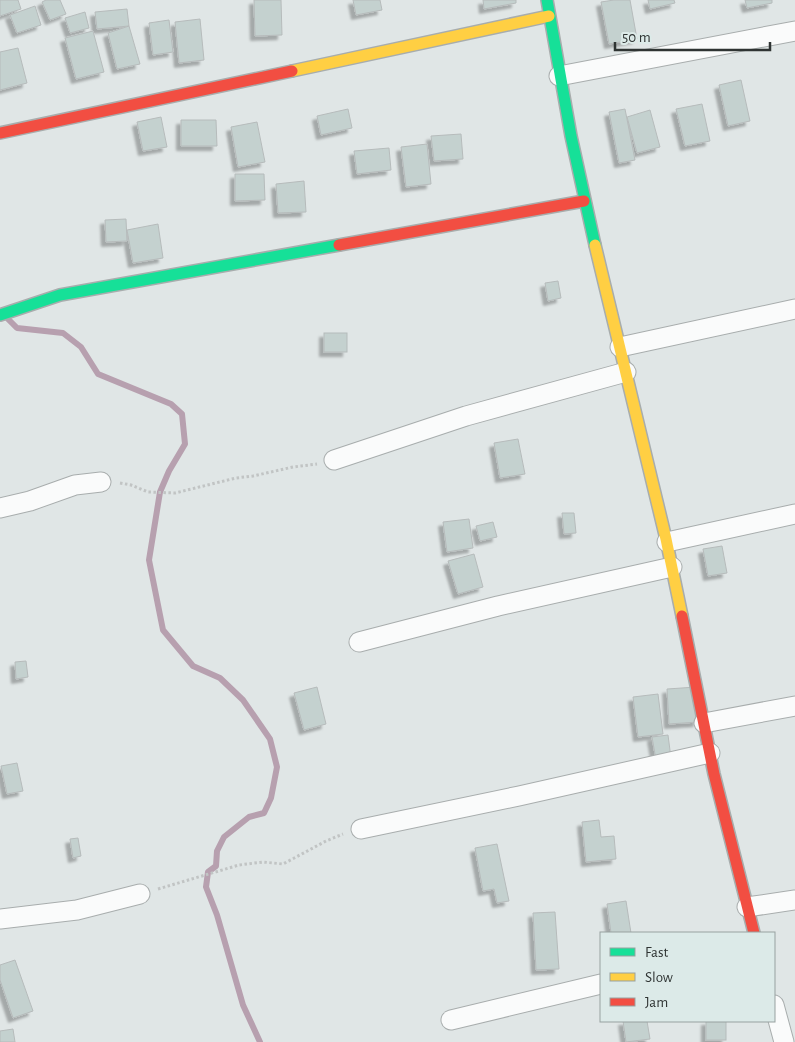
<svg xmlns="http://www.w3.org/2000/svg" width="795" height="1042" font-family="'Alegreya Sans',sans-serif">
<defs>
<filter id="shadow"><feDropShadow dx="-4.5" dy="4.5" stdDeviation="1" flood-color="#0004"/></filter>
</defs>
<rect width="100%" height="100%" fill="#e0e6e6"/>
<g fill="none" stroke-linecap="round" stroke-linejoin="round">
<path stroke="#b7a0af" stroke-width="6" d="M8,319l9,9 46,5 18,14 17,27 73,30 11,10 3,30 -16,27 -9,21 -11,68 14,70 30,36 27,12 23,22 27,39 7,28 -6,31 -7,15 -15,4 -25,20 -7,14 -1,15 -8,6 -2,15 11,28 26,90 17,37"/>
</g>
<g fill="#c4d1cf" stroke="#b6bbbb" filter="url(#shadow)">
<path d="M0,0h18l3,9 -21,7z"/>
<path d="M46,0h14l6,14 -16,6 -8,-18z"/>
<path d="M254,0h27l1,35 -27,1z"/>
<path d="M353,0h27l2,10 -26,5z"/>
<path d="M483,0h33v3l-32,6z"/>
<path d="M614,0h16l7,39 -28,5 -8,-42z"/>
<path d="M648,0h26l1,3 -25,6z"/>
<path d="M745,0h27v3l-25,5z"/>
<path d="M35,6l6,19 -24,8 -7,-18z"/>
<path d="M127,9l2,17 -32,3 -2,-17z"/>
<path d="M85,12l4,16 -19,5 -5,-15z"/>
<path d="M200,19l4,41 -25,3 -4,-41z"/>
<path d="M169,20l4,32 -20,3 -4,-32z"/>
<path d="M129,26l11,38 -23,5 -9,-36z"/>
<path d="M93,31l11,41 -28,7 -11,-41z"/>
<path d="M18,48l9,35 -27,7v-38z"/>
<path d="M741,80l9,41 -22,5 -9,-41z"/>
<path d="M702,104l8,37 -25,5 -9,-37z"/>
<path d="M348,109l4,19 -31,7 -4,-19z"/>
<path d="M625,109l10,51 -16,3 -10,-51z"/>
<path d="M650,110l10,37 -23,6 -10,-36z"/>
<path d="M161,117l6,30 -24,4 -6,-29z"/>
<path d="M181,120h35l1,26h-36z"/>
<path d="M257,122l8,40 -27,5 -7,-40z"/>
<path d="M461,134l2,25 -29,2 -3,-25z"/>
<path d="M427,144l4,40 -25,3 -5,-40z"/>
<path d="M389,148l2,22 -34,4 -3,-23z"/>
<path d="M235,174h29l1,26 -30,1z"/>
<path d="M304,181l2,31 -28,1 -2,-29z"/>
<path d="M126,219l1,22 -21,1 -1,-22z"/>
<path d="M158,224l5,34 -30,5 -6,-33z"/>
<path d="M558,281l3,17 -13,3 -3,-18z"/>
<rect x="324" y="333" width="23" height="19"/>
<path d="M518,439l7,35 -25,4 -6,-35z"/>
<path d="M562,513h12l2,20 -12,1z"/>
<path d="M469,519l4,29 -26,4 -4,-30z"/>
<path d="M493,522l4,15 -17,4 -4,-15z"/>
<path d="M722,546l5,27 -19,3 -5,-27z"/>
<path d="M474,554l9,33 -25,7 -10,-33z"/>
<path d="M26,661l2,16 -12,2 -1,-17z"/>
<path d="M317,687l9,37 -22,6 -10,-37z"/>
<path d="M696,687l2,35 -29,2 -2,-35z"/>
<path d="M658,694l5,40 -25,3 -5,-40z"/>
<path d="M668,735l3,23 -15,2 -4,-23z"/>
<path d="M17,763l6,28 -16,3 -6,-28z"/>
<path d="M599,820l2,17 13,-1 2,23 -30,3 -4,-40z"/>
<path d="M78,838l3,18 -8,2 -3,-19z"/>
<path d="M497,844l12,57 -12,2 -3,-14 -11,2 -8,-43z"/>
<path d="M626,901l5,32h-20l-4,-29z"/>
<path d="M555,912l4,57 -23,1 -3,-57z"/>
<path d="M15,960l18,51 -20,7 -13,-38v-15z"/>
<path d="M623,1021h24l3,18 -24,3z"/>
<rect x="706" y="1021" width="20" height="19"/>
<path d="M13,1029l2,13h-15v-11z"/>
</g>
<g fill="none" stroke-linecap="round" stroke-linejoin="round">
<defs>
<g id="street">
<path d="M559,76l236,-45"/>
<path d="M620,347l175,-38"/>
<path d="M334,460l132,-44 160,-44"/>
<path d="M0,508l30,-7 45,-16 26,-3"/>
<path d="M667,542l128,-28"/>
<path d="M359,642l139,-36 174,-39"/>
<path d="M704,723l91,-17"/>
<path d="M361,829l158,-33 191,-43"/>
<path d="M747,907l48,-7"/>
<path d="M0,919l77,-9 63,-16"/>
<path d="M774,1005l10,37"/>
<path d="M451,1020l150,-36"/>
</g>
<g id="fast">
<path d="M547,0l24,136 24,109"/>
<path d="M0,315l60,-20 279,-50"/>
</g>
<g id="slow">
<path d="M292,71l257,-55"/>
<path d="M595,245l71,294 16,77"/>
</g>
<g id="jam">
<path d="M0,133l292,-62"/>
<path d="M339,245l245,-44"/>
<path d="M682,616l32,158 40,159"/>
</g>
</defs>
<use href="#street" stroke="#a8adad" stroke-width="21"/>
<use href="#fast" stroke="#a8adad" stroke-width="14"/>
<use href="#slow" stroke="#a8adad" stroke-width="14"/>
<use href="#jam" stroke="#a8adad" stroke-width="14"/>
<g stroke="#c1c4c4" stroke-width="3" stroke-dasharray="2.5 2.5" stroke-linecap="butt">
<path d="M120,483l11,2 17,7 27,1 61,-15 17,-2 40,-9 24,-3"/>
<path d="M158,889l81,-24 24,-3 20,2 43,-23 17,-7"/>
</g>
<use href="#street" stroke="#fafbfb" stroke-width="19"/>
<use href="#fast" stroke="#16e098" stroke-width="11"/>
<use href="#slow" stroke="#ffcf43" stroke-width="11"/>
<use href="#jam" stroke="#f24e42" stroke-width="11"/>
</g>
<rect x="600" y="932" width="175" height="90" fill="#dceae8" stroke="#97a1a0"/>
<rect x="610" y="948" width="25" height="8" fill="#16e098" stroke="#97a1a0"/>
<text x="645" y="957" font-size="15" fill="#2f3433">Fast</text>
<rect x="610" y="973" width="25" height="8" fill="#ffcf43" stroke="#97a1a0"/>
<text x="645" y="982" font-size="15" fill="#2f3433">Slow</text>
<rect x="610" y="998" width="25" height="8" fill="#f24e42" stroke="#97a1a0"/>
<text x="645" y="1007" font-size="15" fill="#2f3433">Jam</text>
<path d="M615 42v8h155v-8" fill="none" stroke="#2f3433" stroke-width="2.5"/>
<text x="622" y="42" font-size="15" fill="#2f3433" stroke="#dceae8" stroke-width="4" paint-order="stroke">50 m</text>
</svg>
